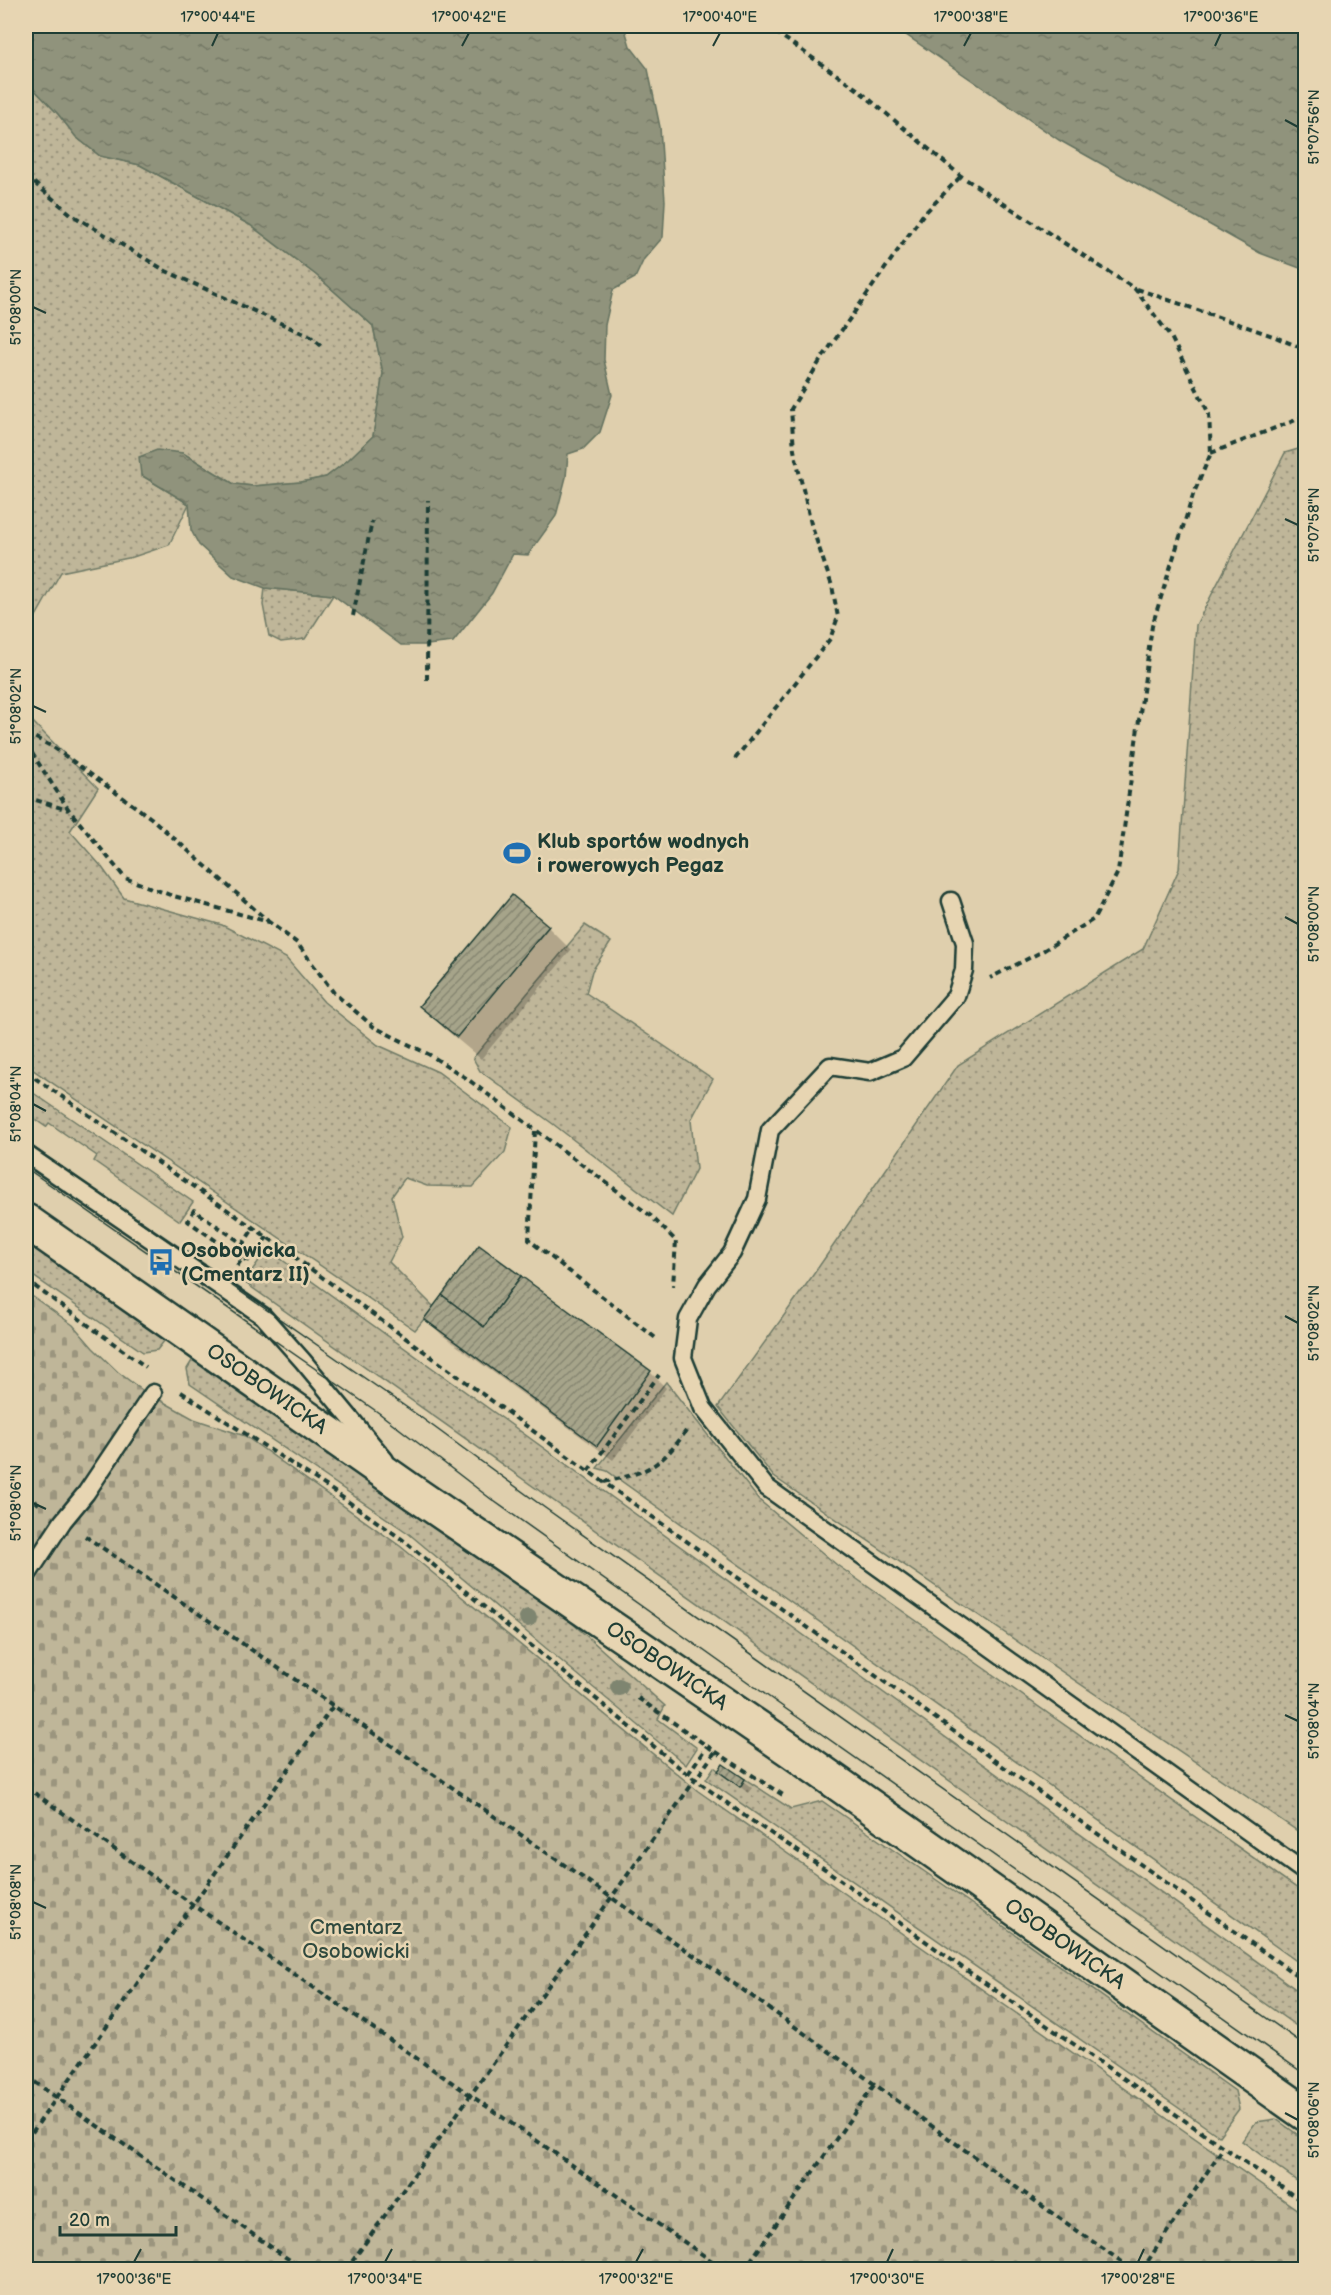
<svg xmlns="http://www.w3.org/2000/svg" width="1331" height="2295" font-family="'Balsamiq Sans',sans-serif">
<defs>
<pattern id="grass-dots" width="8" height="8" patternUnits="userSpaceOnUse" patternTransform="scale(1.5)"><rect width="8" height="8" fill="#bfb699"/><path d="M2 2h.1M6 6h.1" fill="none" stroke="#9b957e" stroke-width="1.8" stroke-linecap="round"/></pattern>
<pattern id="cemetery-stones" width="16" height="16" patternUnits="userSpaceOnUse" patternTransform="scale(1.5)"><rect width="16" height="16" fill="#bfb699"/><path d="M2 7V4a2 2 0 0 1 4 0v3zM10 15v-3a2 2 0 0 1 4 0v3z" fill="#9b957e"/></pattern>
<pattern id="water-ripples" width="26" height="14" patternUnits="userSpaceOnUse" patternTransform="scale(1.5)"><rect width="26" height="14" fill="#90937b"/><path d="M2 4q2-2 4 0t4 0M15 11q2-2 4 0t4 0" fill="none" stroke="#757966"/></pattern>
<pattern id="building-hatch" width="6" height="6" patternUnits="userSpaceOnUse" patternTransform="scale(1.5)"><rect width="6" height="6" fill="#a6a48a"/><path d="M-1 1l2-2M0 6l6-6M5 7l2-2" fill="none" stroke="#878772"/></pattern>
</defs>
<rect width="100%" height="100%" fill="#dfcfad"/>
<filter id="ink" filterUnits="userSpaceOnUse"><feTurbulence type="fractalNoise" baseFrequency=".0167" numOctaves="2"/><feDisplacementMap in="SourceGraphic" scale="12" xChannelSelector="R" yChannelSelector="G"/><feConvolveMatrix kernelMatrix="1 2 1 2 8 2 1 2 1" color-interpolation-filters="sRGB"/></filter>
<g filter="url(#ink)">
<g fill="url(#grass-dots)" stroke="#6f7a66" stroke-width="1.5">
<path d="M26,81l32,33 18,23 24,19 40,9 110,60 66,50 57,51 10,47 -10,63 -25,24 -22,17 -25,5 -48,4 -19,-2 -51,-31 -42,22 48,29 -20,41 -36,12 -72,15 -35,62z"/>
<path d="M1305,447h1l-1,1389 -531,-359 -56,-70 93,-129 147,-213 185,-116 36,-80 17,-244 89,-172z"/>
<path d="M265,588l68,7 -28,44 -24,3 -12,-6 -6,-31z"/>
<path d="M26,715l72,73 -28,43 31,35 23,32 98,27 64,33 38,44 54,43 60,27 74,55 -7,25 -32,35 -46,-1 -22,-8 -13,18 10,41 -13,25 45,45 -19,23 -389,-265z"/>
<path d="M585,925l26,17 -19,29 -6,22 127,86 -22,41 5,49 -24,47 -119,-92 -73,-53 -7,-13z"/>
<path d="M26,1088l167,114 -13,19 -86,-60 3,-5 -48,-33 -3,4 -20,-14z"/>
<path d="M26,1243l139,97 -8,10 -14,2 -117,-81z"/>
<path d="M267,1249l1038,747v36l-1061,-750z"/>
<path d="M193,1359l378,263 94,84 -7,13 39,29 -11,17 -278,-232 -218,-149 -3,-15z"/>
<path d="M666,1382l93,118 78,65 468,329v73l-698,-496 -10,-3z"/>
<path d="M714,1767l26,20 5,-8 46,30 31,-8 180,124 233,166 4,18 -20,27 -513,-357z"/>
<path d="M1276,2119l29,21v47l-63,-46 14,-19z"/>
</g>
<path fill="url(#cemetery-stones)" stroke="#6f7a66" stroke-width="1.5" d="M26,1292l47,33 20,23 25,24 24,18 52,29 51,17 155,110 298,245 607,424v54h-1279z"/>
<g fill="url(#water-ripples)" stroke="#63715f" stroke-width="1.5">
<path d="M26,26h598l6,20 18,23 12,58 5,74 -2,36 -19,22 -9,19 -22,12 -8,35 -1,35 8,35 -12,37 -17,17 -15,5 -2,23 -10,39 -28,39 -15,-1 -21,39 -39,49 -26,3h-26l-68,-50 -68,-7 -32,-12 -34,-31 -8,-15 -2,-26 -48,-29 -2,-18 18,-7 26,3 51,31 19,2 48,-4 25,-5 22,-17 25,-24 10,-63 -10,-47 -57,-51 -66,-50 -110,-60 -40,-9 -24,-19 -18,-23 -32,-33z"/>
<path d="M893,26h412v244l-45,-17 -201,-113z"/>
</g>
<g fill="#0003">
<path d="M548,927l23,23 -90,109 -36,-30 -23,-23z"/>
<path d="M426,1319l224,53 16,16 -53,72 -171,-125z"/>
<path d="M724,1766l28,22 -4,5 -28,-22z"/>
</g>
<g fill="url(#building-hatch)" stroke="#1f3d34" stroke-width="1.5">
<path d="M512,895l37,31 -92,111 -38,-31z"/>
<path d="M479,1245l42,31 -37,51 -42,-32z"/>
<path d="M521,1276l130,95 -54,75 -173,-127 18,-24 42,32z"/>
<path d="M723,1764l22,15 -5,8 -22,-16z"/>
</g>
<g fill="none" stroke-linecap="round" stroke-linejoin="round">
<defs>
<g id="lane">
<path d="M951,901l14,42 -1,27 -8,26 -53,62 -33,14 -40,-6 -60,64 -13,69 -25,54 -25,32 -19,34 -5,39 20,50 63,79 540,386"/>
<path d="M26,1154l237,162 40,45 82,99"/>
<path d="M26,1577l37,-56 23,-28 67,-100"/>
</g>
<path id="secondary" d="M26,1221l385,270 381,260 514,363"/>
</defs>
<use href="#lane" stroke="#1f3d34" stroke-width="21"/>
<use href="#secondary" stroke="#1f3d34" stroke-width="38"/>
<g stroke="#1f3d34" stroke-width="4" stroke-dasharray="6 4.5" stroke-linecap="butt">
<path d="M767,26l90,63 104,87 174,113 36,48 38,77 2,39 -18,42 -41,131 -34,246 -24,47 -53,33 -51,26"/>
<path d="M26,176l46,39 94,56 145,66 13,11"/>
<path d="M1137,289l136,47 33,14"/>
<path d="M1211,453l95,-37"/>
<path d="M353,616l19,-95"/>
<path d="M427,680l1,-180"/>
<path d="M26,733l27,14 98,71 117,103"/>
<path d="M26,744l43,66 56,68 45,17 99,27 28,21 37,50 40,34 56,28 36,23 185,138 25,25 -3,45"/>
<path d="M735,759l95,-120 8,-22 -6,-31 -21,-62 -17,-74 -3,-41 29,-48 102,-145 39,-40"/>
<path d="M26,797l42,13"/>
<path d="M26,1072l241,165 321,234 718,511"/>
<path d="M535,1131l-6,109 128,99"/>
<path d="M242,1259l-54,-38 6,-11 49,34 10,-15"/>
<path d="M237,1266l5,-7 9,2 16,-24"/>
<path d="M26,1280l120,87"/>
<path d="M181,1392l145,94 77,54 282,232 61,45 79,52 128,92 353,243"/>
<path d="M588,1471l71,-96"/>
<path d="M604,1482c43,-10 56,-14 82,-51"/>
<path d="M26,1495l13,9"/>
<path d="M85,1536c234,160 468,319 699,483 117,83 231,170 350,251"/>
<path d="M638,1698l69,48 79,51"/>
<path d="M688,1774l19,-28"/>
<path d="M26,1787l166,117 533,366"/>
<path d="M26,2076l278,194"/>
<path d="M26,2141l307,-435"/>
<path d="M346,2270l369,-518"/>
<path d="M744,2270l130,-185"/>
<path d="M1142,2270l81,-122"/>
</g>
<use href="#lane" stroke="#e7d5b2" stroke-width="16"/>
<use href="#secondary" stroke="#e7d5b2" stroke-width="33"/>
<g stroke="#1f3d34" stroke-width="1.5">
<path d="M26,1142l393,274 126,92 761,538"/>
<path d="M26,1168l353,245 112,86 278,198 537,378"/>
</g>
</g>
<g fill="#7e8570">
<circle cx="528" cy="1618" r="9"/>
<circle cx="619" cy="1687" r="9"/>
</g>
</g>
<path fill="none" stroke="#1f3d34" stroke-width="2" d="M212,46l6,-13M462,46l7,-13M713,46l7,-13M964,46l7,-13M1215,46l6,-13M1285,120l13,7M33,307l13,6M1285,519l13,6M33,706l13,6M1285,917l13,7M33,1104l13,7M1285,1316l13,7M33,1503l13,6M1285,1715l13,6M33,1902l13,6M1285,2113l13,7M134,2262l7,-13M385,2262l7,-13M636,2262l7,-13M887,2262l6,-13M1138,2262l6,-13"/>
<defs>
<symbol id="stadium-bare" viewBox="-9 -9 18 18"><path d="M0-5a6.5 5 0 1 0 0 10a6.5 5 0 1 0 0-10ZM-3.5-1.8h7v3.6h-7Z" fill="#1f6fb2" stroke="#e7d5b2" stroke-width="2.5" paint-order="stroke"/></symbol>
<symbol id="bus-bare" viewBox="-9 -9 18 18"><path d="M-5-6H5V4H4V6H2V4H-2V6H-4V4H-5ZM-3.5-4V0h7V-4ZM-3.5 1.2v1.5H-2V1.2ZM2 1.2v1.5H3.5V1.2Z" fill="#1f6fb2" stroke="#e7d5b2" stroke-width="2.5" paint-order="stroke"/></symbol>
</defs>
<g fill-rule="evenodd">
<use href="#stadium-bare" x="498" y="834" width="38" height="38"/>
<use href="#bus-bare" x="142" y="1243" width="38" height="38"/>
</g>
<g text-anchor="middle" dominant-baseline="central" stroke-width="5" stroke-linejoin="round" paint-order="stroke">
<g font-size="21" font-weight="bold" fill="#1f3d34" stroke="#e7d5b2" text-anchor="start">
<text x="537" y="841">Klub sportów wodnych<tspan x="537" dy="24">i rowerowych Pegaz</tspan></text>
<text x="181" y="1250">Osobowicka<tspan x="181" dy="24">(Cmentarz II)</tspan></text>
</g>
<g font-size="21" fill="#1f3d34" stroke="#e7d5b2">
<text transform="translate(267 1389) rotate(35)">OSOBOWICKA</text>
<text transform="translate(667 1666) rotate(34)">OSOBOWICKA</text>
<text transform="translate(1065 1944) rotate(35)">OSOBOWICKA</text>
</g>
<g font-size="21" fill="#2f493e" stroke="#e7d5b2">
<text x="356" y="1927">Cmentarz<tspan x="356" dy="24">Osobowicki</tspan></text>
</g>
</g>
<rect width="1331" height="2295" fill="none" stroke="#e7d5b2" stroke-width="66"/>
<path d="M60 2226v9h116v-9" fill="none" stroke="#1f3d34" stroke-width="3"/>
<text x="69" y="2226" font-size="18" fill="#1f3d34" stroke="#e7d5b2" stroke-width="4.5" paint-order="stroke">20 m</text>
<rect x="33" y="33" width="1265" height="2229" fill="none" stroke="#1f3d34" stroke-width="2"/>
<g font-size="15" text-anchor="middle" fill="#1f3d34">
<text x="218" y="22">17°00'44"E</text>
<text x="469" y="22">17°00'42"E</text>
<text x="720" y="22">17°00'40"E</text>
<text x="971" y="22">17°00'38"E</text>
<text x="1221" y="22">17°00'36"E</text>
<text transform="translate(1314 127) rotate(-90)" y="5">51°07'56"N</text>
<text transform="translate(16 307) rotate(-90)" y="5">51°08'00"N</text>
<text transform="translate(1314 525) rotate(-90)" y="5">51°07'58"N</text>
<text transform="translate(16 706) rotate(-90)" y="5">51°08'02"N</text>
<text transform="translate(1314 924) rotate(-90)" y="5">51°08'00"N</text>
<text transform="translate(16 1104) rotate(-90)" y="5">51°08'04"N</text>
<text transform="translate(1314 1323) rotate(-90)" y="5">51°08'02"N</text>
<text transform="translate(16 1503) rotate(-90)" y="5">51°08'06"N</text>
<text transform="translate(1314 1721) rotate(-90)" y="5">51°08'04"N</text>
<text transform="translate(16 1902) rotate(-90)" y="5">51°08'08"N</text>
<text transform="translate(1314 2120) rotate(-90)" y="5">51°08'06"N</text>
<text x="134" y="2284">17°00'36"E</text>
<text x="385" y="2284">17°00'34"E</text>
<text x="636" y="2284">17°00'32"E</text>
<text x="887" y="2284">17°00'30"E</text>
<text x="1138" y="2284">17°00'28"E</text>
</g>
</svg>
